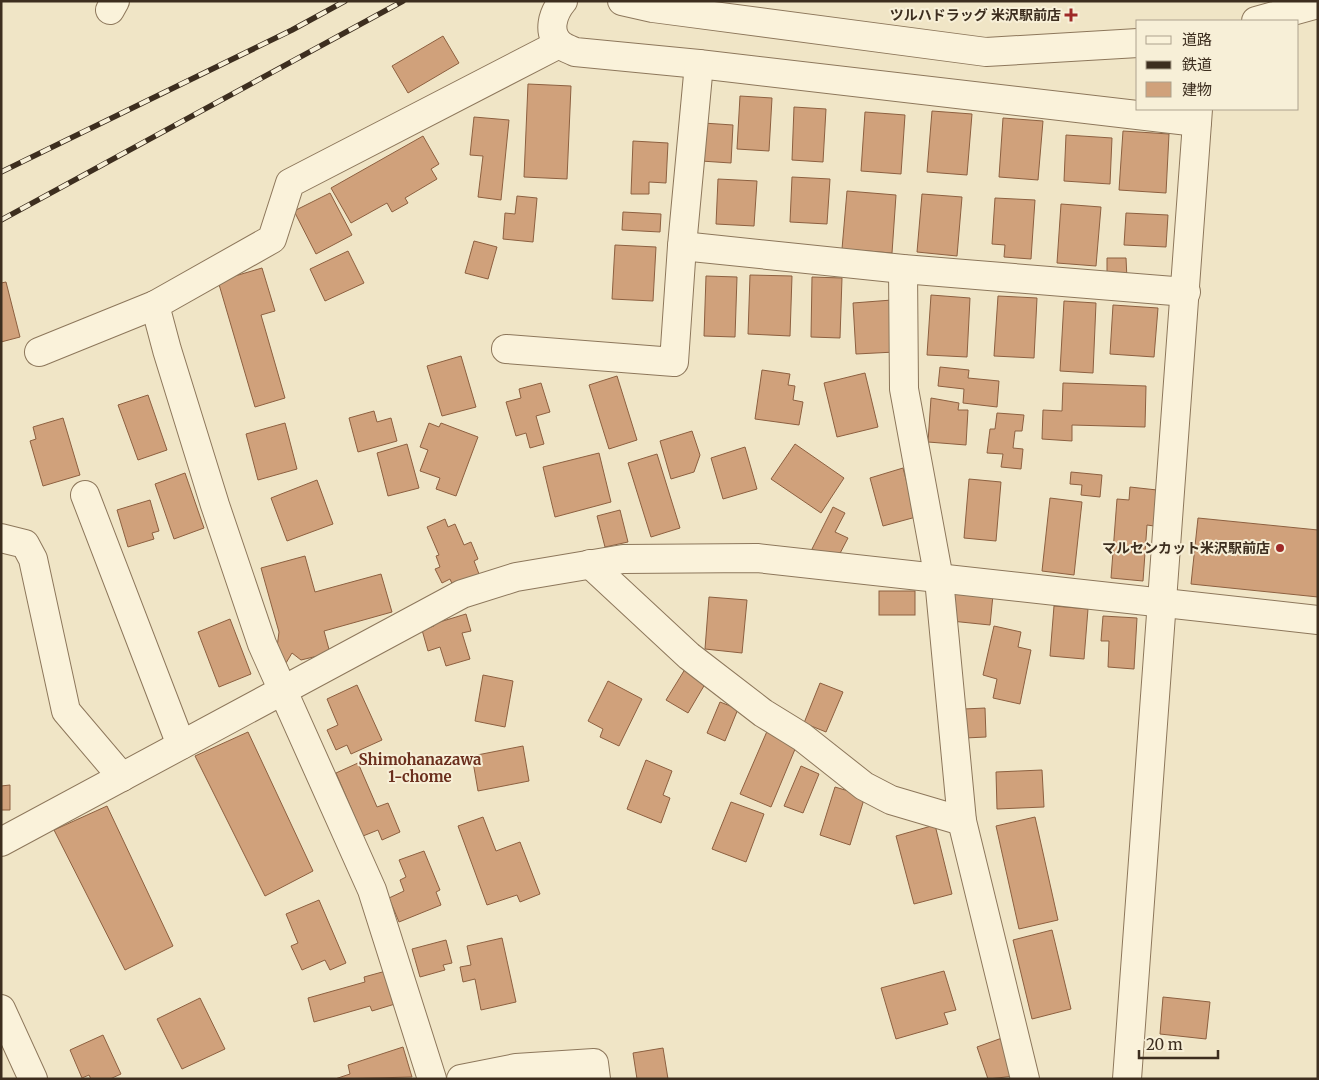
<svg xmlns="http://www.w3.org/2000/svg" width="1319" height="1080" font-family="Merriweather,'Noto Sans JP',serif">
<rect width="100%" height="100%" fill="#f0e5c6"/>
<g fill="#d0a17b" stroke="#8d6040">
<path d="M443,36l16,27 -51,30 -16,-27z"/>
<path d="M528,84l43,2 -4,93 -43,-2z"/>
<path d="M740,96l32,2 -3,53 -32,-2z"/>
<path d="M794,107l32,2 -3,53 -31,-2z"/>
<path d="M932,111l40,3 -5,61 -40,-3z"/>
<path d="M865,112l40,3 -4,59 -40,-3z"/>
<path d="M474,117l35,3 -8,80 -23,-3 5,-41 -13,-1z"/>
<path d="M1003,118l40,3 -5,59 -39,-3z"/>
<path d="M703,123l30,2 -2,38 -30,-2z"/>
<path d="M1123,131l46,3 -3,59 -47,-3z"/>
<path d="M1066,135l46,3 -2,46 -46,-3z"/>
<path d="M423,136l16,28 -8,5 6,10 -32,19 3,5 -16,9 -5,-9 -36,20 -20,-35z"/>
<path d="M633,141l35,2 -2,40 -17,-1v12h-18z"/>
<path d="M792,177l38,2 -3,45 -37,-2z"/>
<path d="M718,179l39,2 -3,45 -38,-2z"/>
<path d="M847,191l49,4 -4,58 -50,-4z"/>
<path d="M330,193l22,42 -36,19 -22,-43z"/>
<path d="M922,194l40,3 -5,59 -40,-4z"/>
<path d="M517,196l20,2 -4,44 -30,-3 2,-26 10,1z"/>
<path d="M995,198l40,2 -4,59 -27,-2 1,-12 -13,-1z"/>
<path d="M1061,204l40,3 -5,59 -39,-3z"/>
<path d="M623,212l38,2 -1,18 -38,-2z"/>
<path d="M1126,213l42,2 -2,32 -42,-2z"/>
<path d="M474,241l23,6 -9,32 -23,-6z"/>
<path d="M615,245l41,2 -3,54 -41,-2z"/>
<path d="M348,251l16,32 -39,18 -15,-32z"/>
<path d="M1107,258h19l1,21 -20,1z"/>
<path d="M262,268l13,43 -14,4 24,83 -30,9 -37,-126z"/>
<path d="M750,275l42,1 -2,60 -42,-2z"/>
<path d="M706,276l31,1 -2,60 -31,-1z"/>
<path d="M812,277l30,1 -2,60 -29,-1z"/>
<path d="M6,282l14,55 -19,5v-59z"/>
<path d="M931,295l39,3 -3,59 -40,-2z"/>
<path d="M998,296l39,2 -3,60 -40,-2z"/>
<path d="M892,300l3,52 -39,2 -3,-51z"/>
<path d="M1064,301l32,2 -3,70 -33,-2z"/>
<path d="M1113,305l45,3 -4,49 -44,-3z"/>
<path d="M461,356l15,51 -34,9 -15,-50z"/>
<path d="M940,367l29,3 -1,8 31,3 -2,26 -34,-4 1,-14 -26,-3z"/>
<path d="M762,370l28,4 -2,11 7,1 -2,14 10,2 -4,23 -44,-6z"/>
<path d="M865,373l13,54 -41,10 -13,-54z"/>
<path d="M617,376l20,64 -28,9 -20,-64z"/>
<path d="M541,383l9,29 -14,4 8,28 -14,4 -4,-15 -10,3 -10,-34 15,-4 -2,-9z"/>
<path d="M1063,383l83,3 -1,41 -73,-2v16l-30,-2 1,-29 19,1z"/>
<path d="M148,395l19,55 -29,10 -20,-55z"/>
<path d="M931,398l28,5 -1,7h10l-2,35 -38,-3z"/>
<path d="M374,411l3,11 14,-4 6,23 -39,11 -9,-34z"/>
<path d="M997,413l27,2 -2,16h-7l-2,17 10,1 -2,20 -20,-2 2,-13 -16,-1 3,-24h5z"/>
<path d="M63,418l17,57 -37,11 -13,-45 6,-2 -3,-12z"/>
<path d="M285,423l12,46 -39,11 -12,-46z"/>
<path d="M429,423l10,4 2,-4 37,14 -22,59 -20,-7 4,-11 -20,-7 8,-21 -8,-3z"/>
<path d="M692,431l8,24 -6,17 -23,7 -11,-38z"/>
<path d="M407,444l12,44 -31,8 -11,-43z"/>
<path d="M795,444l49,34 -23,35 -50,-34z"/>
<path d="M745,447l12,42 -34,10 -12,-41z"/>
<path d="M599,453l12,49 -56,15 -12,-50z"/>
<path d="M657,454l23,74 -29,9 -23,-74z"/>
<path d="M903,468l13,49 -33,9 -13,-48z"/>
<path d="M1071,472l31,3 -2,22 -19,-2 1,-10 -12,-1z"/>
<path d="M185,473l19,55 -30,11 -19,-55z"/>
<path d="M969,479l32,3 -5,59 -32,-3z"/>
<path d="M317,480l16,44 -46,17 -16,-43z"/>
<path d="M1130,487l27,3 -3,36 -7,-1 -4,56 -32,-3 6,-79 12,1z"/>
<path d="M1050,498l32,4 -8,73 -32,-4z"/>
<path d="M150,500l9,31 -7,2 2,6 -26,8 -11,-37z"/>
<path d="M833,507l12,6 -10,19 13,6 -12,23 -24,-12z"/>
<path d="M620,510l8,32 -23,5 -8,-31z"/>
<path d="M1198,518l120,12v67l-127,-13z"/>
<path d="M445,519l3,8 7,-3 9,21 7,-3 7,17 -4,2 5,13 -26,12 -3,-7 -8,4 -7,-14 5,-2 -4,-11 3,-1 -12,-28z"/>
<path d="M305,556l10,36 66,-18 11,38 -68,19 6,22 -29,7 -9,-7 -6,10 -10,-8 3,-23 -18,-64z"/>
<rect x="879" y="591" width="36" height="24"/>
<path d="M954,592l39,3 -3,30 -39,-4z"/>
<path d="M709,597l38,3 -5,53 -37,-4z"/>
<path d="M1054,606l34,3 -4,50 -34,-3z"/>
<path d="M466,614l5,17 -9,2 8,26 -24,7 -6,-19 -12,4 -6,-21 12,-4 -1,-2z"/>
<path d="M1103,616l34,2 -3,51 -26,-2 1,-26h-8z"/>
<path d="M230,619l21,55 -32,13 -21,-55z"/>
<path d="M994,626l27,6 -3,15 13,3 -11,54 -27,-6 4,-19 -14,-4z"/>
<path d="M687,666l21,13 -20,34 -22,-13z"/>
<path d="M483,675l30,6 -8,46 -30,-6z"/>
<path d="M608,681l34,18 -23,47 -19,-9 3,-8 -15,-8z"/>
<path d="M820,683l23,9 -17,40 -22,-9z"/>
<path d="M357,685l25,55 -31,14 -4,-9 -11,5 -9,-20 11,-5 -11,-26z"/>
<path d="M720,702l18,7 -13,32 -18,-8z"/>
<path d="M985,708l1,29 -21,1 -1,-29z"/>
<path d="M768,729l30,13 -27,65 -31,-13z"/>
<path d="M248,732l65,139 -48,25 -70,-140z"/>
<path d="M523,746l6,35 -51,10 -6,-35z"/>
<path d="M646,760l26,11 -9,24 7,3 -9,25 -34,-14z"/>
<path d="M358,763l19,44 11,-4 12,29 -18,8 -4,-10 -15,6 -27,-63z"/>
<path d="M801,766l18,8 -16,39 -19,-7z"/>
<path d="M1042,770l2,37 -47,2 -1,-37z"/>
<path d="M10,785v25h-9v-24z"/>
<path d="M835,787l30,9 -15,49 -30,-10z"/>
<path d="M731,802l33,12 -18,48 -34,-13z"/>
<path d="M107,806l66,140 -48,24 -71,-140z"/>
<path d="M483,817l13,34 24,-9 20,52 -20,8 -3,-7 -30,10 -29,-79z"/>
<path d="M1035,817l23,103 -39,9 -23,-103z"/>
<path d="M935,825l17,69 -38,10 -18,-68z"/>
<path d="M424,851l16,39 -4,2 5,13 -42,17 -10,-24 15,-7 -4,-11 6,-3 -7,-17z"/>
<path d="M319,900l27,63 -16,7 -5,-10 -23,10 -11,-24 7,-3 -12,-29z"/>
<path d="M1052,930l19,79 -39,10 -19,-79z"/>
<path d="M502,938l14,64 -35,8 -6,-31 -12,3 -3,-15 11,-2 -4,-19z"/>
<path d="M446,940l6,23 -9,2 2,5 -25,7 -8,-28z"/>
<path d="M386,971l9,33 -23,7 -2,-5 -56,16 -6,-24 57,-16 -1,-5z"/>
<path d="M944,971l12,39 -12,3 4,11 -52,15 -15,-51z"/>
<path d="M1163,997l47,5 -4,37 -46,-5z"/>
<path d="M200,998l25,51 -43,20 -25,-50z"/>
<path d="M103,1035l18,39 -11,5h-19l-2,-4 -7,3 -12,-28z"/>
<path d="M1002,1038l13,38 -27,3 -11,-32z"/>
<path d="M403,1047l9,30 -77,2 15,-5 -2,-9z"/>
<path d="M663,1048l5,31h-31l-4,-26z"/>
</g>
<g fill="none" stroke-linecap="round" stroke-linejoin="round">
<defs>
<g id="minor">
<path d="M563,1c-10,12 -17,32 -2,44 4,3 10,5 14,7l124,12 498,58"/>
<path d="M622,1l31,7 333,44 152,-9"/>
<path d="M110,10l5,-9"/>
<path d="M1256,21l62,-17"/>
<path d="M682,246l221,23 283,23"/>
<path d="M903,269l1,120 35,190 23,242 63,258"/>
<path d="M506,349l168,13 8,-116 17,-182"/>
<path d="M39,352l116,-47"/>
<path d="M85,495l96,250"/>
<path d="M1,538l24,6 8,15 33,152 56,66"/>
<path d="M590,564l99,92 74,57 39,24 62,49 27,14 71,21"/>
<path d="M1,842l461,-248 54,-17 107,-18 134,-1 561,62"/>
<path d="M1,1009l32,70"/>
<path d="M432,1079l-60,-189 -110,-246 -47,-139 -48,-155 -12,-45 117,-66 18,-56 269,-139"/>
<path d="M461,1079l55,-11 78,-5 2,16"/>
<path d="M1127,1079l71,-970"/>
</g>
</defs>
<use href="#minor" stroke="#8d775b" stroke-width="30"/>
<use href="#minor" stroke="#faf2da" stroke-width="28"/>
<defs>
<g id="rail">
<path d="M1,172l291,-142 53,-29"/>
<path d="M1,220l402,-219"/>
</g>
</defs>
<use href="#rail" stroke="#3d2e1f" stroke-width="5.5"/>
<use href="#rail" stroke="#f7efd7" stroke-width="4" stroke-dasharray="11" stroke-linecap="butt"/>
</g>
<g fill="#9f2a28" stroke="#f7efd7" stroke-width="2">
<path d="M1068.5 7.5h5v5h5v5h-5v5h-5v-5h-5v-5h5z"/>
<circle cx="1280" cy="548" r="5"/>
</g>
<g text-anchor="middle" dominant-baseline="central" stroke-width="4" stroke-linejoin="round" paint-order="stroke">
<g font-size="14" font-weight="bold" fill="#3d2e1f" stroke="#f7efd7" text-anchor="end">
<text x="1061" y="15">ツルハドラッグ 米沢駅前店</text>
<text x="1270" y="548">マルセンカット米沢駅前店</text>
</g>
<g font-size="15" font-weight="bold" fill="#6b2f1d" stroke="#f7efd7">
<text x="420" y="759">Shimohanazawa<tspan x="420" dy="17">1-chome</tspan></text>
</g>
</g>
<rect width="1319" height="1080" fill="none" stroke="#3d2e1f" stroke-width="5"/>
<rect x="1136" y="20" width="162" height="90" fill="#f7efd7" stroke="#ada28d"/>
<rect x="1146" y="36" width="25" height="8" fill="#faf2da" stroke="#ada28d"/>
<text x="1182" y="45" font-size="15" fill="#3d2e1f">道路</text>
<rect x="1146" y="61" width="25" height="8" fill="#3d2e1f" stroke="#ada28d"/>
<text x="1182" y="70" font-size="15" fill="#3d2e1f">鉄道</text>
<rect x="1146" y="82" width="25" height="15" fill="#d0a17b" stroke="#ada28d"/>
<text x="1182" y="95" font-size="15" fill="#3d2e1f">建物</text>
<path d="M1139 1050v8h79v-8" fill="none" stroke="#3d2e1f" stroke-width="2.5"/>
<text x="1146" y="1050" font-size="15" fill="#3d2e1f" stroke="#f7efd7" stroke-width="4" paint-order="stroke">20 m</text>
</svg>
